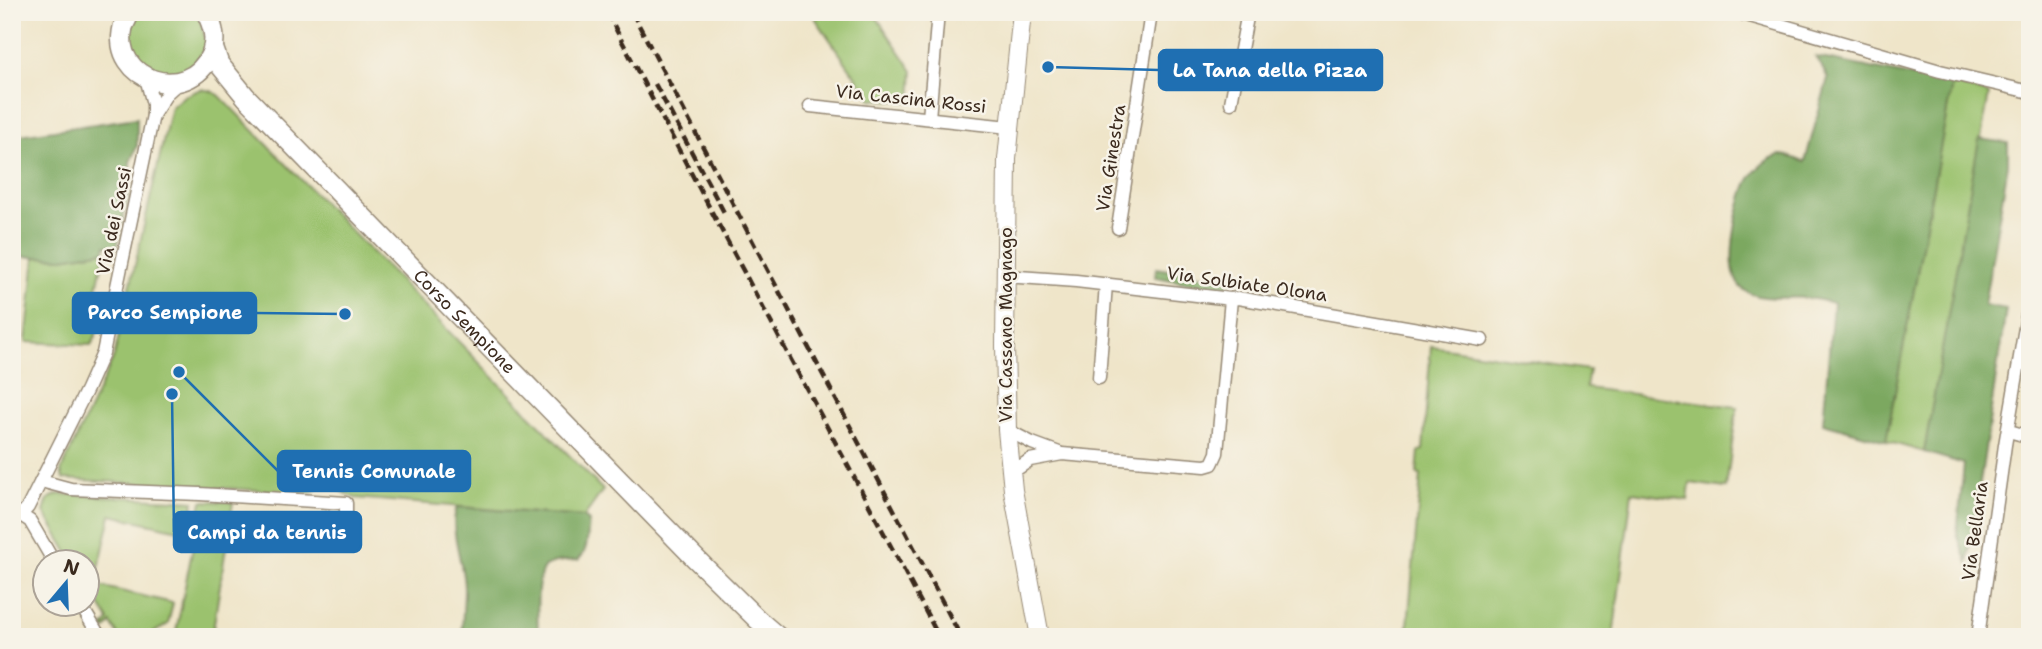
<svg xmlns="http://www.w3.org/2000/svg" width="2042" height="649" font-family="'Shantell Sans',sans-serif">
<rect width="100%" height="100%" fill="#f7f3e8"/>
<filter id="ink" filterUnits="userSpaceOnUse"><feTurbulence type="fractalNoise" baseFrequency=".0143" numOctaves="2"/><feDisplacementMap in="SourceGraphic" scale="14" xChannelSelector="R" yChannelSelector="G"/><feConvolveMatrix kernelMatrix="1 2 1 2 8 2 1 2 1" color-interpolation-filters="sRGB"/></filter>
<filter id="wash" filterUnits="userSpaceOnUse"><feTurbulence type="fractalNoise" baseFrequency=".00686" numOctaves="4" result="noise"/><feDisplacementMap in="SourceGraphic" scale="28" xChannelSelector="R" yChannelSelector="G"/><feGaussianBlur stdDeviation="1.57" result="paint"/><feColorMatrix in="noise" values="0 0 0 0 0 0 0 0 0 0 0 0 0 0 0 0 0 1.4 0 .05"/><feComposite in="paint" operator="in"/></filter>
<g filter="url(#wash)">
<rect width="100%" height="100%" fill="#efe5c9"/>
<g fill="#9bc26e" stroke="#6b7646" stroke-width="2">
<path d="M140,12h58l9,33 -16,25 -30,6c-7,-5 -18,-10 -24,-16 -11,-12 -8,-36 3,-48z"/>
<path d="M811,12h62l40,59 -2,31 -40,-3z"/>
<path d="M1952,84l37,10 -65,358 -38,-11z"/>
<path d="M201,89l10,2 8,4 384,395 -19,27 -229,-19 -19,-9 -6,-11 -19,15 -248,-14 -2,-8 53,-114 57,-250 13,-11z"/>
<path d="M105,251l-9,41 11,3 -12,43 -4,7 -65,-3 9,-85 28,1z"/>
<path d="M1431,346l158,24 -3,18 151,19 -11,81 -36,-5 -2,17 -56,-8 -19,145h-206l14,-162 -4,-1 2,-23 4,-1z"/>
<path d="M58,494l136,7 -6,31 -77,-17 -16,70 78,18 -5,21 -22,13h-27l-8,-14 -6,7 -2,-2 6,-8 -21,-35v-23l-15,-1 -29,-49 4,-13z"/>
<path d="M202,501l31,1 -21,135h-37z"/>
</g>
<g fill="#7ca861" stroke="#5c6940" stroke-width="2">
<path d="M1816,57l136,27 -66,357 -63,-18 10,-120c-8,-2 -17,-4 -26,-5 -20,-2 -46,4 -63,-8 -23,-15 -6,-87 4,-108 6,-11 18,-24 32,-27 7,-1 18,5 25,7l23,-84z"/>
<path d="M137,118v28l-7,16v25l-13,60 -11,-2 -1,6 -42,7 -51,-2v-120z"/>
<path d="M1979,139l29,4v22l-24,140 22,4 -38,254 -11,-29 7,-70 -40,-12z"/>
<path d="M1156,268l73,12 -2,10 -72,-13z"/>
<path d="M457,507l127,10 5,4c-2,14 0,30 -11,39 -10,1 -24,0 -32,6 -12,9 -8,56 -8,71h-76c0,-17 2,-33 2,-49 0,-25 -16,-59 -7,-81z"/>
</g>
</g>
<g filter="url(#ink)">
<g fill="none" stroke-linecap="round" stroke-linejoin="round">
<defs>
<g id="street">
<path d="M1736,12l204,59 90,21"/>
<path d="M146,78l7,26v10"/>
<path d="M1231,103l17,-91"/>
<path d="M810,106l199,21"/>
<path d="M929,118l9,-106"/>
<path d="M1118,228l33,-215 -3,-1"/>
<path d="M1005,276l71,5 155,18 7,-1 244,42"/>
<path d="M1099,378l7,-94"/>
<path d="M1007,430l25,13 27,10"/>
<path d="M2009,431l21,6"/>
<path d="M1011,473l19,-13 32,-6 143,12 7,-2 5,-11 14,-154"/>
<path d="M41,481l30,8 129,5 146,9v23"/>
<path d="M16,512l14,9 24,41"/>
<path d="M12,519l9,-4 7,-8 59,-118 16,-36 50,-238 14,-22 11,-10"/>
<path d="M80,604l20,33"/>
<path d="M1978,637l27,-192 25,-147"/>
</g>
<path id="secondary" d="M1022,12l-15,147 -2,187 2,84 6,60 27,147"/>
<g id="primary">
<path d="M130,12c-2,5 -5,10 -7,15 -13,53 65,79 88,27 6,-14 2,-29 -5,-42"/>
<path id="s1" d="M213,47l6,17 27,33 448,460 63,62 21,18"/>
</g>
</defs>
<use href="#street" stroke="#958874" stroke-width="15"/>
<use href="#secondary" stroke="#958874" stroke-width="20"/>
<use href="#primary" stroke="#958874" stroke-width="22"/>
<use href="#street" stroke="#fff" stroke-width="12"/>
<use href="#secondary" stroke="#fff" stroke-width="18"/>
<use href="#primary" stroke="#fff" stroke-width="19"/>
<g stroke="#3b2a1e" stroke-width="4.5" stroke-dasharray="10 5" stroke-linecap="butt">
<path d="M607,12c108,210 222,416 332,625"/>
<path d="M632,12l329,625"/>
<path d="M655,84l71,132"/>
</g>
</g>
</g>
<g text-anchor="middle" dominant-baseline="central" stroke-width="5" stroke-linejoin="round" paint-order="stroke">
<g font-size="18" fill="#3b2a1e" stroke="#f7f3e8">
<text transform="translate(911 99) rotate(6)">Via Cascina Rossi</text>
<text transform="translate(1111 158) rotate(-81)">Via Ginestra</text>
<text transform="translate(114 221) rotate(-78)">Via dei Sassi</text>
<text transform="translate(1247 284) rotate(8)">Via Solbiate Olona</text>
<text stroke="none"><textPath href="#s1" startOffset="374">Corso Sempione</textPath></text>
<text transform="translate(1006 325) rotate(-90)">Via Cassano Magnago</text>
<text transform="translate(1975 531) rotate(-82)">Via Bellaria</text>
</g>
</g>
<path fill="none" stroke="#1f6fb2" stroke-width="2.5" d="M1048 67L1159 70M345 314L256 313M179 372L278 471M172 394L174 532"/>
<g fill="#1f6fb2" stroke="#f7f3e8" stroke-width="2.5">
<circle cx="1048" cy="67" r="7"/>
<circle cx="345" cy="314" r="7"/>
<circle cx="179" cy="372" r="7"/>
<circle cx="172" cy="394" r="7"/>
</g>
<g fill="#1f6fb2" stroke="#1f6fb2" stroke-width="2.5">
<rect x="1159" y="50" width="223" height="40" rx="7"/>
<rect x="73" y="293" width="183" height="40" rx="7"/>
<rect x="278" y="451" width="192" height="40" rx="7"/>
<rect x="174" y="512" width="187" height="40" rx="7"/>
</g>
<g font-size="19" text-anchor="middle" font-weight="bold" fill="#fff">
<text x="1270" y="77">La Tana della Pizza</text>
<text x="165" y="319">Parco Sempione</text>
<text x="374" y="478">Tennis Comunale</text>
<text x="267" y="539">Campi da tennis</text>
</g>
<rect width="2042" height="649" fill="none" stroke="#f7f3e8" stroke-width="42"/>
<g transform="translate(66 583) rotate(19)"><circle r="33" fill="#f7f3e8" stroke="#aca397" stroke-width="2"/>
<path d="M0-5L12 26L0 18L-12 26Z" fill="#1f6fb2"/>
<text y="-10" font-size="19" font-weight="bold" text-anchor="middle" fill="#3b2a1e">N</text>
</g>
</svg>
